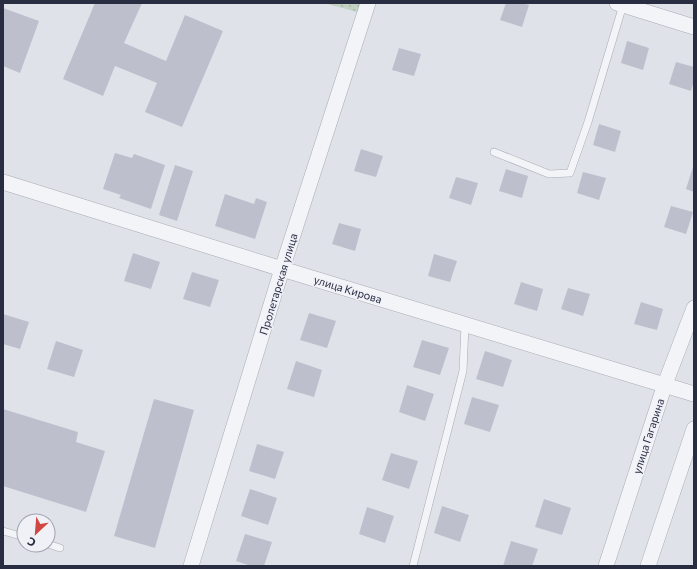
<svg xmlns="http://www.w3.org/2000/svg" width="697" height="569" font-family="Commissioner,sans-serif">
<defs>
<pattern id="grass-dots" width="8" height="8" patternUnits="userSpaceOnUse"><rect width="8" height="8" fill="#c2d3c1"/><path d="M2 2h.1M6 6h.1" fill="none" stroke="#a7b5a7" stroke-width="1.8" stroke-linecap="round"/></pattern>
</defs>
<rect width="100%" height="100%" fill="#e0e2e9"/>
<path fill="url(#grass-dots)" d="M324,3h40l-3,10z"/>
<g fill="#bdc0cc">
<path d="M95,3h47l-18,40 42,18 19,-46 38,16 -41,96 -37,-15 12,-29 -42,-17 -12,30 -40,-17z"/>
<path d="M506,3h16l7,2 -7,22 -22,-7z"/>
<path d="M3,8l36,13 -19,52 -17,-7z"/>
<path d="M627,41l22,7 -6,22 -22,-7z"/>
<path d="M399,48l22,6 -7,22 -22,-6z"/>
<path d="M676,62l18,5v14l-3,10 -22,-7z"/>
<path d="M599,124l22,7 -6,21 -22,-7z"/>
<path d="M361,149l22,7 -7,21 -22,-6z"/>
<path d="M115,153l17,5 2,-4 31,11 -14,44 -32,-11 2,-3 -18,-6z"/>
<path d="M175,165l18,6 -16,50 -18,-6z"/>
<path d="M693,167l1,1v24l-8,-3z"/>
<path d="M506,169l22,7 -6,22 -23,-7z"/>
<path d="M583,172l23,6 -7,22 -22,-7z"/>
<path d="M456,177l22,6 -7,22 -22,-7z"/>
<path d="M225,194l29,10 2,-6 11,4 -12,37 -40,-13z"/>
<path d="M671,206l22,6 -7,22 -22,-7z"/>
<path d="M339,223l22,6 -6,22 -23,-7z"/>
<path d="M133,253l27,9 -9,27 -27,-8z"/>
<path d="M434,254l23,7 -7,21 -22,-6z"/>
<path d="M192,272l27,8 -9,27 -27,-8z"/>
<path d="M521,282l22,7 -6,22 -23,-7z"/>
<path d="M568,288l22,6 -7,22 -22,-7z"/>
<path d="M641,302l22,7 -6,21 -23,-6z"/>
<path d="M309,313l27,8 -9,27 -27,-8z"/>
<path d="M3,314l26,8 -9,27 -17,-5z"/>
<path d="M422,340l27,8 -9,27 -27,-8z"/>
<path d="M56,341l27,9 -9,27 -27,-8z"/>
<path d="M485,351l27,9 -9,27 -27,-8z"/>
<path d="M296,361l26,9 -8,27 -27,-8z"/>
<path d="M407,385l27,9 -9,27 -26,-9z"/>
<path d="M472,397l27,8 -9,27 -26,-8z"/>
<path d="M154,399l40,11 -39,138 -41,-12z"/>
<path d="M3,409l75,23 -2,10 29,9 -19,61 -83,-26z"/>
<path d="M257,444l27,8 -9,27 -26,-8z"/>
<path d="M391,453l27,8 -9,28 -27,-9z"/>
<path d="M250,489l27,9 -9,27 -27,-9z"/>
<path d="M544,499l27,9 -9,27 -27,-8z"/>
<path d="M442,506l27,9 -9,27 -26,-9z"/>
<path d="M367,507l27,9 -9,27 -26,-9z"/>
<path d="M245,534l27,8 -8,24h-13l-15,-5z"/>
<path d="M511,541l27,8 -6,17h-29z"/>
</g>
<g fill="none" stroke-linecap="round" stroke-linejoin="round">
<defs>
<g id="lane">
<path d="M494,152l55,22 21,-1 18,-51 35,-117"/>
<path d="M3,531l21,6"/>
<path d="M48,544l12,4"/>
<path d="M413,566l50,-195 2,-46"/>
</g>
<g id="street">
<path d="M617,3l77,24"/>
<path d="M3,182l279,87 412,125"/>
<path d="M191,566l91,-297 86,-266"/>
<path d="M606,566l59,-182 29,-76"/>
<path d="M648,566l46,-137"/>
</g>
</defs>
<use href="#lane" stroke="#a9acb7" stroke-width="8"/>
<use href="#street" stroke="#a9acb7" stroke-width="16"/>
<use href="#lane" stroke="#f3f4f7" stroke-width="7"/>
<use href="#street" stroke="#f3f4f7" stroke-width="15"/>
</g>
<g text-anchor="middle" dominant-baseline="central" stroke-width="3" stroke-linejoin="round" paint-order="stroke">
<g font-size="11" fill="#282d41" stroke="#eff1f7">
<text transform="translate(278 284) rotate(-73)">Пролетарская улица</text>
<text transform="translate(348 289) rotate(17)">улица Кирова</text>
<text transform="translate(648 436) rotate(-72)">улица Гагарина</text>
</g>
</g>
<rect width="697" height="569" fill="none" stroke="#282d41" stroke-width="8"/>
<g transform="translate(36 533) rotate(206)"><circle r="19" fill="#eff1f7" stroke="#9fa3ae"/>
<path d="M0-3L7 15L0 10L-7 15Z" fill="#d04643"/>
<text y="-6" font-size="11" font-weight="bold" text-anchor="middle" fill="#282d41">С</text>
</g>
</svg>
